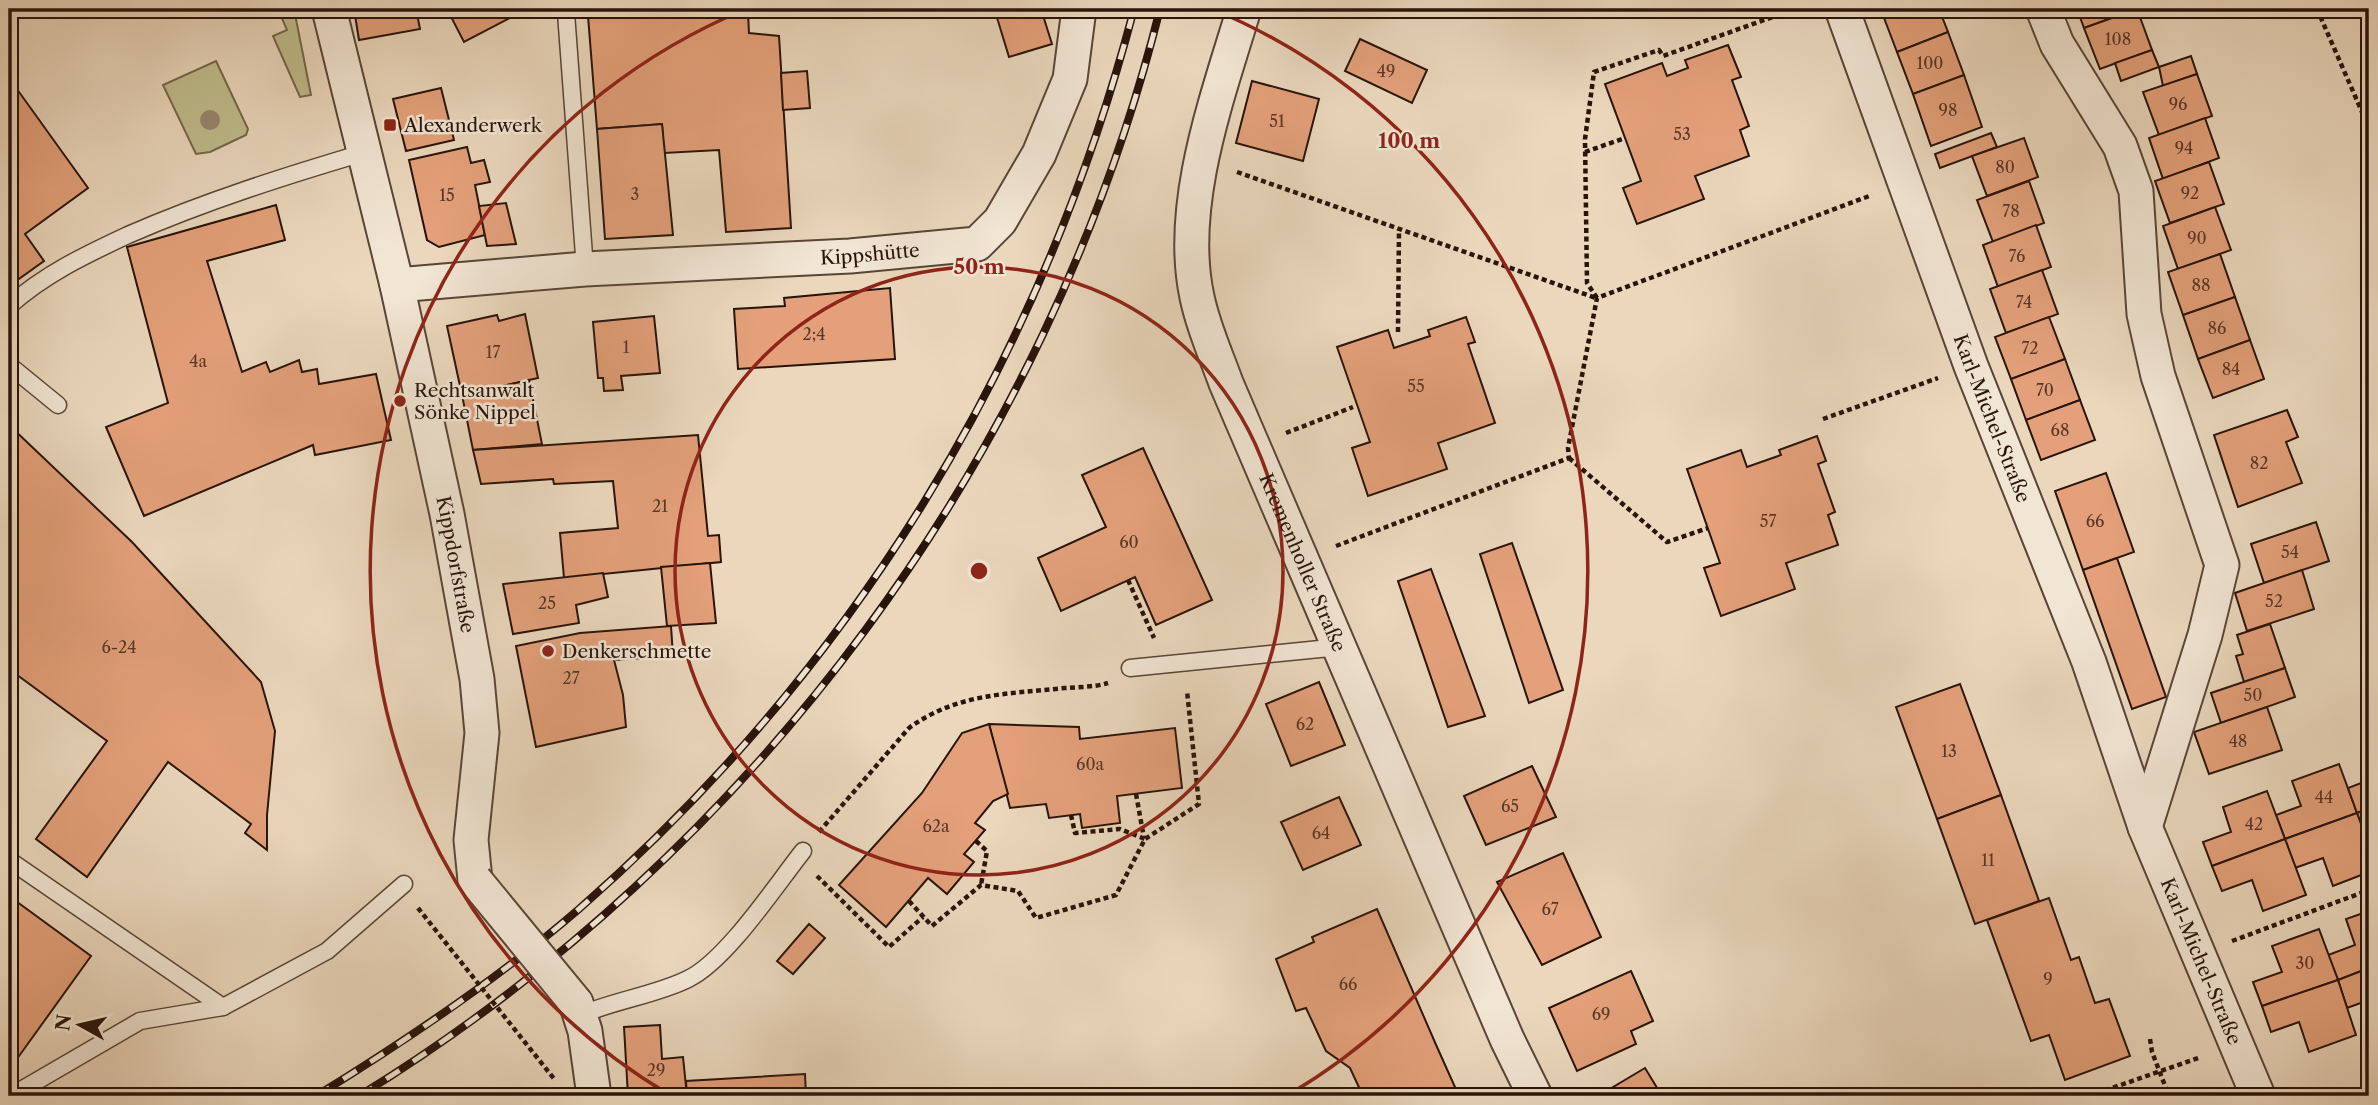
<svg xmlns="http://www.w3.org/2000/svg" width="2378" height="1105" font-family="'Libre Caslon Text',serif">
<rect width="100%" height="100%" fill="#ead7bc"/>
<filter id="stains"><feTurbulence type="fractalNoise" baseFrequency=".00286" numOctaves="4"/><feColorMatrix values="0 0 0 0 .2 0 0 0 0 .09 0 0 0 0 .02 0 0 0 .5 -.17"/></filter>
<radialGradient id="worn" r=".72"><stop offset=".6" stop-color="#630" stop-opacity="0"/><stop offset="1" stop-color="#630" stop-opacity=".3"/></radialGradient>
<g fill="#bfbc8c" stroke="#74684c" stroke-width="2">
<path d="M278,9h16l17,86 -11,2 -27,-61 14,-6z"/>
<path d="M216,61l32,68 -2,6 -36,17 -14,2 -33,-69z"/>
</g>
<g fill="#e3a07a" stroke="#29140b" stroke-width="2">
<path d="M354,9h62l4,20 -61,11z"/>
<path d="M447,9h76l2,1 -61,32z"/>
<path d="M1003,9h38l11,35 -43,13 -14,-46z"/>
<path d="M1939,9l9,23 -51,20 -16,-42z"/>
<path d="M2077,9h59l-52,19z"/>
<path d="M2137,9l15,41 -52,19 -16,-41z"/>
<path d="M748,12l1,21 30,3 12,192 -65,4 -7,-82 -55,3 -2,-29 -65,5 -9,-113z"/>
<path d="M1948,32l16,43 -51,19 -16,-42z"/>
<path d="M1360,39l67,31 -15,33 -67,-32z"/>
<path d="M1728,45l13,32 -9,3 17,46 -9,4 9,26 -54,20 9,23 -67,25 -14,-36 18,-7 -36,-97 57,-21 5,13 21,-8 -3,-8z"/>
<path d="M2152,50l7,17 -38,14 -6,-18z"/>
<path d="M2191,56l6,18 -34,12 -4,-19z"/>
<path d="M807,71l3,37 -27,2 -2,-37z"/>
<path d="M2197,74l15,42 -53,19 -16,-43z"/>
<path d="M1964,75l18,52 -51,19 -18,-52z"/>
<path d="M9,78l79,110 -63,46 19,27 -35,25z"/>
<path d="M1252,81l67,18 -16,62 -67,-18z"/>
<path d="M441,88l13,52 -48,11 -13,-52z"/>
<path d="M2205,118l14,40 -56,21 -14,-41z"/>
<path d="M662,124l11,111 -68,4 -8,-110z"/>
<path d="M1991,133l6,14 -57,21 -5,-14z"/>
<path d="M2024,138l14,39 -51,19 -15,-40z"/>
<path d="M467,147l4,16 13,-3 6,22 -15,3 10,50 -46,12 -12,-7 -18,-80z"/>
<path d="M2209,162l15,42 -54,19 -15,-42z"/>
<path d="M2029,181l15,42 -51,19 -16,-42z"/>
<path d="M506,203l10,41 -29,2 -8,-40z"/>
<path d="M276,205l9,35 -78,21 35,111 24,-10 4,10 29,-12 3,12 15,-3 2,15 57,-10 15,66 -76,15 -2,-10 -169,71 -38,-89 62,-24 -41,-156z"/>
<path d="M2215,207l16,43 -53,19 -15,-43z"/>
<path d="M2036,225l15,42 -53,20 -15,-42z"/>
<path d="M2220,254l15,43 -52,18 -15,-43z"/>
<path d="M2042,270l16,44 -52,19 -16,-44z"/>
<path d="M890,288l5,71 -157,10 -4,-60 51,-3 -1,-8z"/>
<path d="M2235,297l15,43 -52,19 -15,-44z"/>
<path d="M525,314l13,64 -76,17 -15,-69 50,-11 2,6z"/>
<path d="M654,316l6,57 -39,3 2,14 -19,1 -1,-13h-5l-5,-56z"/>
<path d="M1466,317l9,25 -7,2 27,79 -57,20 9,26 -79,27 -16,-48 18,-6 -33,-95 51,-17 6,18 36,-12 -2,-6z"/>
<path d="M2049,317l16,42 -54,20 -16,-42z"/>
<path d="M2250,340l14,39 -51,19 -15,-39z"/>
<path d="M2065,359l15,41 -54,20 -15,-41z"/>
<path d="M529,380l13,64 -69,6 -11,-55z"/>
<path d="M2080,400l15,40 -54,20 -15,-40z"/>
<path d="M2287,410l11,27 -12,5 16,41 -64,24 -24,-72z"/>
<path d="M9,425l123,117 129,140 14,49 -8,84v35l-22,-17 6,-9 -83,-62 -81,115 -51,-38 71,-98 -98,-72z"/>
<path d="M698,435l10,101 11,-1 2,27 -157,16 -4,-45 58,-5 -5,-47 -59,3 -1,-5 -72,5 -8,-34z"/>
<path d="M1817,436l9,25 -8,3 17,48 -7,3 10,30 -52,18 9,26 -74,27 -17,-48 16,-5 -33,-94 54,-19 6,17 34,-12 -2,-5z"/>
<path d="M1143,448l69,152 -56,25 -21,-48 -74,34 -23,-53 68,-31 -24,-52z"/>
<path d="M2106,473l28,79 -51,18 -28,-79z"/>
<path d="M2316,522l13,39 -65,22 -13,-39z"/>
<path d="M1512,543l51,147 -34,13 -49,-149z"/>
<path d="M2117,558l49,139 -34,12 -49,-139z"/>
<path d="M710,563l6,60 -49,3 -6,-59z"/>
<path d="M1431,569l54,147 -37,11 -50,-146z"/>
<path d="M2302,570l12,39 -67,22 -12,-38z"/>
<path d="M603,573l5,24 -32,8 3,18 -66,11 -10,-50z"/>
<path d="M2270,624l15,44 -41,14 -8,-26 7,-2 -6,-19z"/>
<path d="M671,626l2,30 -59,4 9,35 3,32 -90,20 -20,-101 64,-13z"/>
<path d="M2285,668l10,29 -74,26 -10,-30z"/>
<path d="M1319,682l26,63 -54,21 -25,-62z"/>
<path d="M1960,684l41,111 -64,24 -41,-112z"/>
<path d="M2267,707l15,43 -73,24 -15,-42z"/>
<path d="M989,724l90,3 1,12 95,-11 7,60 -65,8 3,27 -38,5 -2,-14 -31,4 -3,-14 -36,4z"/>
<path d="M989,724l19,70 -15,7 -18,22 10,7 -21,24 10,8 -27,32 -19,-16 -42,49 -47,-42 83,-92 40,-60z"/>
<path d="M2339,764l18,49 -72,26 -9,-24 25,-9 -9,-25z"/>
<path d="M1532,766l24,51 -70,28 -22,-49z"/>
<path d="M2369,780v28l-12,5 -9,-25z"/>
<path d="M2267,791l18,48 -73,27 -9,-24 28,-10 -8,-25z"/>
<path d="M2001,795l38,106 -64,23 -38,-105z"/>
<path d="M1339,797l22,48 -58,25 -22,-48z"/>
<path d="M2369,808v35l-1,1 -11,-31z"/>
<path d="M2357,813l12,33v26l-36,14 -10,-28 -28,10 -10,-29z"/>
<path d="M2285,839l21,56 -43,16 -11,-31 -30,11 -10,-25z"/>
<path d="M1563,853l38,84 -59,28 -45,-83z"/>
<path d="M9,896l82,60 -82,114z"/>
<path d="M2049,898l22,62 8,-3 16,46 14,-4 21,57 -65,24 -16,-45 -18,6 -44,-121z"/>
<path d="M1377,909l60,138 22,49h-96l-13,-28 -24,-17 -20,-43 -10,3 -20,-52 38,-17 -2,-5z"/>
<path d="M2369,911v57l-31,12 -10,-25 27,-10 -9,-26z"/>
<path d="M809,924l16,14 -32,36 -16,-13z"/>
<path d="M2319,929l19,51 -76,26 -9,-24 29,-10 -10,-26z"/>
<path d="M2369,968v32l-22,8 -9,-28z"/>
<path d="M1631,971l22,50 -22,10 5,13 -59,27 -28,-63z"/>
<path d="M2338,980l18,55 -47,17 -10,-30 -28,10 -9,-26z"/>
<path d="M660,1025l2,34 21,-2 4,39h-59l-4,-69z"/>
<path d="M1645,1068l17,28h-64z"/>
<path d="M805,1074l1,22h-119l-1,-15z"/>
</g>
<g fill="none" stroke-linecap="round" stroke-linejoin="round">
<defs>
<g id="lane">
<path d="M566,13l19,256"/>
<path d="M9,306c36,-32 76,-51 119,-71 78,-34 157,-59 238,-83"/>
<path d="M9,365l49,40"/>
<path d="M1130,668l210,-21"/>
<path d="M9,860l214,147 104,-56 77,-67"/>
<path d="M581,1015c34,-15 75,-20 107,-36 38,-18 88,-94 115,-128"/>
<path d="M11,1096l129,-75 83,-14"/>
</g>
<g id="street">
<path id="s1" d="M329,9l68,276 50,229 30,165 5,54 -11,107 4,40"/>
<path id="s2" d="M1244,9c-26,87 -67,196 -47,288 6,30 19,58 29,86l281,656 28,57"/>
<path id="s3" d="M1842,9l129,357 118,296 56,165 113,269"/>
<path d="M2043,9l14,35 63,102 16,45 8,123 14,62 64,189 -17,70 -60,192"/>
<path id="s4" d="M397,285l188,-16 265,-13 127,-12 23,-23 39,-67 31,-75 9,-70"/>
<path d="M576,1003l9,28 9,65"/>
</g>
</defs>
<use href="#lane" stroke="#594537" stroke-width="19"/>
<use href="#street" stroke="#594537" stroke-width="37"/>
<g stroke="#29140b" stroke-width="4.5" stroke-dasharray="5 3.5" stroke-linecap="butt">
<path d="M2317,9l52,119"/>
<path d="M1585,152l40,-14"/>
<path d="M1237,172l359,126"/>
<path d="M1597,298l-10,-15 -2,-144 9,-67 65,-22 4,6 132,-47"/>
<path d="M1398,332l1,-103"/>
<path d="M1823,419l115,-41"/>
<path d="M1286,433l67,-26"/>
<path d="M1569,458l98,84 41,-14"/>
<path d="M1336,546l233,-88 -1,-10 29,-150 275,-103"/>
<path d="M1128,580l26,58"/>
<path d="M1136,794l8,44"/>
<path d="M1071,815l4,18 45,-4 25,10"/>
<path d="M819,832l90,-104c48,-35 99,-34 156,-40 14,-1 30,-1 43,-5"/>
<path d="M976,841l11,10 -6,34"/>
<path d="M817,876l72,71 34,-30"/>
<path d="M909,901l23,25 49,-41 37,6 18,27 80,-23 29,-56 54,-35 -12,-113"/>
<path d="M2232,941l137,-51"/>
<path d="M2150,1039l2,13 17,44"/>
<path d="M2089,1096l112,-39"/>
</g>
<use href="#lane" stroke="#f1e5d3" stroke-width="16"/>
<use href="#street" stroke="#f1e5d3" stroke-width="33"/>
<defs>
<g id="rail">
<path d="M316,1096c91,-56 182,-117 263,-187 275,-241 462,-547 555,-900"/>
<path d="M359,1096c394,-242 689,-638 801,-1087"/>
</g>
</defs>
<use href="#rail" stroke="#29140b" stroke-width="8"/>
<use href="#rail" stroke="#f1e5d3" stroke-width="5" stroke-dasharray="16" stroke-linecap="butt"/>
<defs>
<path id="street-bridge" d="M475,880l101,123"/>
</defs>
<use href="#street-bridge" stroke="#594537" stroke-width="37" stroke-linecap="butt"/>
<path stroke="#29140b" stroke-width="4.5" stroke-dasharray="5 3.5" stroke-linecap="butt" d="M418,908l137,172"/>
<use href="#street-bridge" stroke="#f1e5d3" stroke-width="33"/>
</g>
<circle fill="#998770" cx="210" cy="120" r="10"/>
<g fill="none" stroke="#8f2418" stroke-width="3.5">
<circle cx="979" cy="571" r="304"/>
<path d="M670 1095A608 608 0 0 1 746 9M1212 9A608 608 0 0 1 1288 1095"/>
</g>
<g fill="#8f2418" stroke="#f1e5d3" stroke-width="2.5">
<rect x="383" y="118" width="14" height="14" rx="3.5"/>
<circle cx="400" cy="401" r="7"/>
<circle cx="548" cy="651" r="7"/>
</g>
<g text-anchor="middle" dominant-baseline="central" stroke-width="5" stroke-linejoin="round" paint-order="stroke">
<g font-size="16" fill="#583727">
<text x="2118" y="39">108</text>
<text x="1930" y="63">100</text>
<text x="1386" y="71">49</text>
<text x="2178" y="104">96</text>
<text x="1948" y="110">98</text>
<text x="1277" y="121">51</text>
<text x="1682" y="134">53</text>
<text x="2184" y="148">94</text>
<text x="2005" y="167">80</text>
<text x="2190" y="193">92</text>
<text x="635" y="194">3</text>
<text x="447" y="195">15</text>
<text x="2011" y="211">78</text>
<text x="2197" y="238">90</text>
<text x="2017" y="256">76</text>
<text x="2201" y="285">88</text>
<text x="2024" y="302">74</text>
<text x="2217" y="328">86</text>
<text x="814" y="334">2;4</text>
<text x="626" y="347">1</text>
<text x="2030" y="348">72</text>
<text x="493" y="352">17</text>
<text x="198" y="361">4a</text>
<text x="2231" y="369">84</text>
<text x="1416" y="386">55</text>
<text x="2045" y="390">70</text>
<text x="2060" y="430">68</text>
<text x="2259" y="463">82</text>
<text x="660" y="506">21</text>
<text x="1768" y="521">57</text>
<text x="2095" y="521">66</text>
<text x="1129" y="542">60</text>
<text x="2290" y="552">54</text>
<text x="2274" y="601">52</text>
<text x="547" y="603">25</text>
<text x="119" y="647">6-24</text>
<text x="571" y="678">27</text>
<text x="2253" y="695">50</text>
<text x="1305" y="724">62</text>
<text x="2238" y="741">48</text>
<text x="1949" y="751">13</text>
<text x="1090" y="764">60a</text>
<text x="2324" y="797">44</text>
<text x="1510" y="806">65</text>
<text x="2254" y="824">42</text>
<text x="936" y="826">62a</text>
<text x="1321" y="833">64</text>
<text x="1988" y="860">11</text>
<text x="1550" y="909">67</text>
<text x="2305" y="963">30</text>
<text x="2048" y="979">9</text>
<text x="1348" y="984">66</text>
<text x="1601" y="1014">69</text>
<text x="656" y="1070">29</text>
</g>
<g font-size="19" fill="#29140b" stroke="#f1e5d3" text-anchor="start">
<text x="404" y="125">Alexanderwerk</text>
<text x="414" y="390">Rechtsanwalt<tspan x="414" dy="22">Sönke Nippel</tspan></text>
<text x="562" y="651">Denkerschmette</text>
</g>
<g font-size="19" fill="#29140b" stroke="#f1e5d3">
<text stroke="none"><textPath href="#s4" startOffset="474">Kippshütte</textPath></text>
<text stroke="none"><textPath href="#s3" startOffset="436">Karl-Michel-Straße</textPath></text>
<text stroke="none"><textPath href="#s2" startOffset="581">Kremenholler Straße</textPath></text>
<text stroke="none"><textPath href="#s1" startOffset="570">Kippdorfstraße</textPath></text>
<text stroke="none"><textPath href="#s3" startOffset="1018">Karl-Michel-Straße</textPath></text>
</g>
</g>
<circle cx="979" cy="571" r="10" fill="#8f2418" stroke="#f1e5d3" stroke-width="3.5"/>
<g font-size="21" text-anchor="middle" font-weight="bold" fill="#8f2418" stroke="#f1e5d3" stroke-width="5" stroke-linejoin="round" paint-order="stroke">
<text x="1409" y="148">100 m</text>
<text x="979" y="274">50 m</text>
</g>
<rect width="2378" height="1105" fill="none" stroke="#ead7bc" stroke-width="35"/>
<rect x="10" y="10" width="2357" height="1084" fill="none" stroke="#29140b" stroke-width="3.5"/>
<rect x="18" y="18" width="2343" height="1070" fill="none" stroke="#29140b" stroke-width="2"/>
<g transform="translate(80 1025) rotate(278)" stroke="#f1e5d3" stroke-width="5" paint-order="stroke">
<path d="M0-5L12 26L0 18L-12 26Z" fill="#29140b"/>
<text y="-10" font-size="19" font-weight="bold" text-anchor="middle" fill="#29140b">N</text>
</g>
<rect width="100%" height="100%" filter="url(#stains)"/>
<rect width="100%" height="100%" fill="url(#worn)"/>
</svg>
